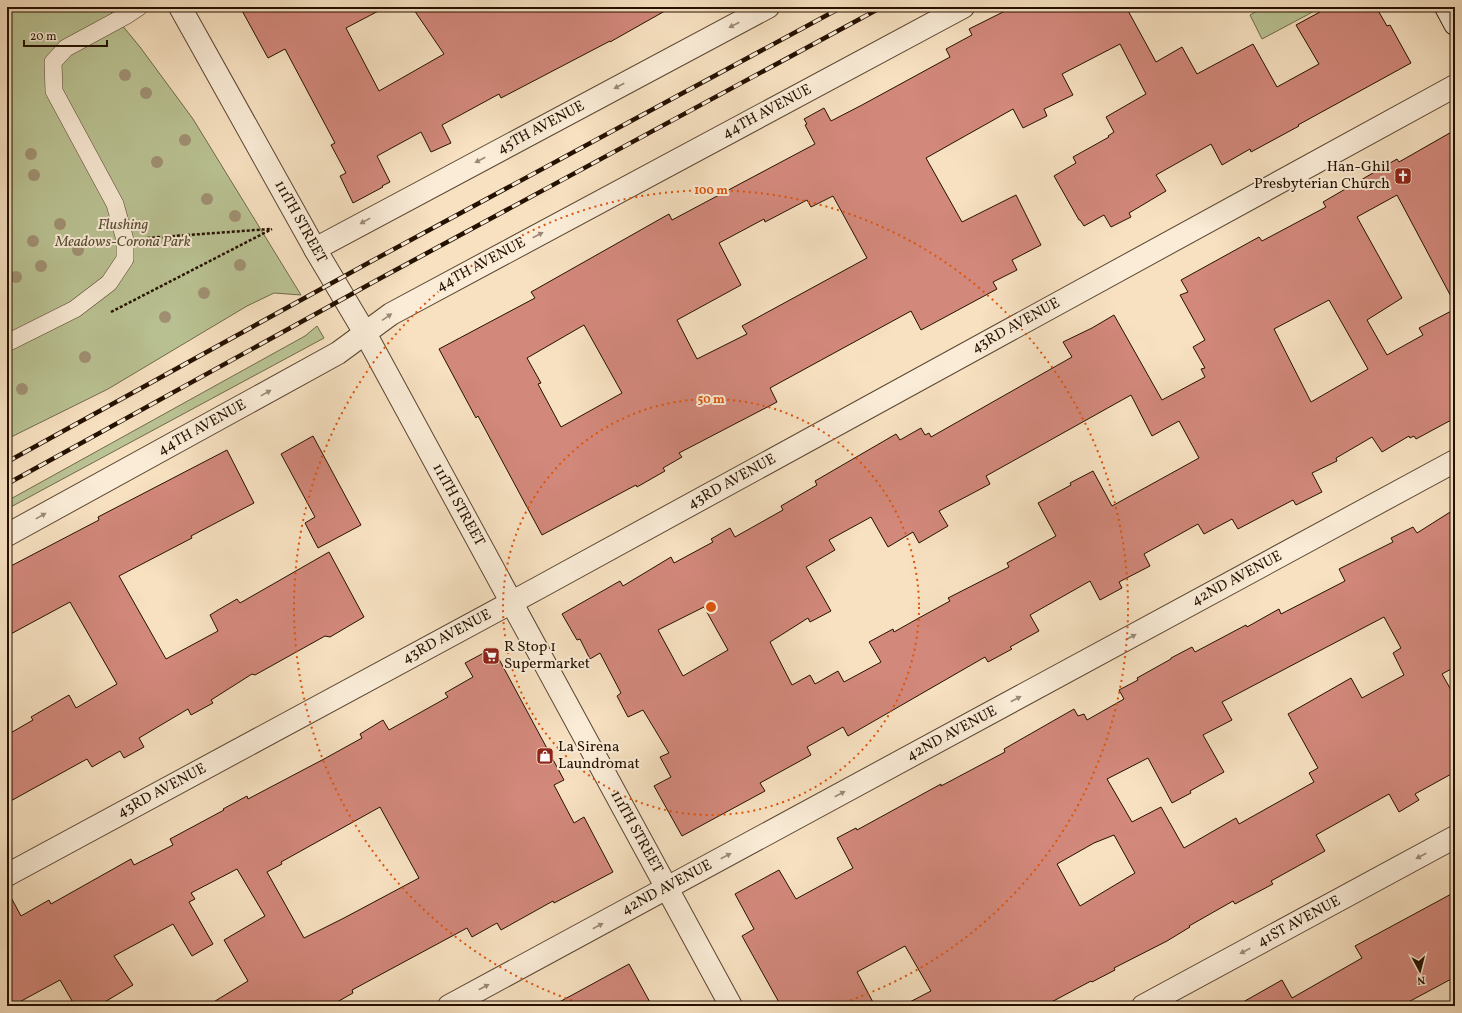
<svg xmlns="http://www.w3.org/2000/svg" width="1462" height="1013" font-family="Vollkorn,serif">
<rect width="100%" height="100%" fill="#f7e1c1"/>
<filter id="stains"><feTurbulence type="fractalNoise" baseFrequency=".005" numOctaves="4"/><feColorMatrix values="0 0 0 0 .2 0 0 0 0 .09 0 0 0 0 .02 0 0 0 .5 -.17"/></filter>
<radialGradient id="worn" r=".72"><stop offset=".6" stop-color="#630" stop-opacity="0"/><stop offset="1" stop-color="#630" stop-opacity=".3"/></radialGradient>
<g fill="#bac394" stroke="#706a4a">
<path d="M7,7h100l33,40 53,72 108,176 -27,-2 -27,13 -139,83 -101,50z"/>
<path d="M1264,7h58l-60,32 -12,-24z"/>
<path d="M317,326l7,12 -317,171v-8l298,-165z"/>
</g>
<g fill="#d2887b" stroke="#251100" fill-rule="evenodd">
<path d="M240,7h146l-40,21 33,63 65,-37 -32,-47h260l-62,35v-1l-109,57 -2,-4 -57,31 9,18 -20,9 -10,-20 -44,24 13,26 -8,4 1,1 -30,16 -13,-27 6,-3 -15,-28 4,-2 -50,-94 -17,9z"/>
<path d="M1013,7h113l30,55 26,-15 15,27 56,-30 24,43 42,-23 -23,-39 33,-18h47l11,19 3,-1 21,38 -113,62 1,1 -48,26 -1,-3 -28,16 -11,-21 -55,31 10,16 -37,22 2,4 -20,10 -7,-12 -20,11 -4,-6h-1l-25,-44 22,-13 -3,-6 36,-20 -1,-1 6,-4 -8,-15 40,-23 -26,-50 -58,30 11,21 -29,14 3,7 -24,12 -10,-19 -87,49 36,64 54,-27 25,50 -29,15 5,10 -24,12 4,7 -76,41 -10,-19 -141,77 7,14 -98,51 3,4 -19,11 2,3 -28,16 -1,-2 -94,50 -64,-119 -2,2 -37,-69 96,-51 -4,-6 138,-78 3,6 143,-76 -10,-19 2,-1 -3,-5 20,-11 7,13 31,-16 88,-48 -4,-8 26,-14 -3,-6zM833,196l34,62 -125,68 5,8 -50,25 -20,-39 64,-35 -22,-42 45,-24 1,3 42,-22 4,7zM584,325l38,68 -61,34 -23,-43 3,-1 -14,-25z"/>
<path d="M1455,130v174l-58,-109 -40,22 45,81 -35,22 20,35 36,-20 -4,-7 36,-19v109l-39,21 -2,-3 -4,2 -1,-2 -27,16 -10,-15 -36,21 1,3 -25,12 10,19 -26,13 -3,-5 -55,29 -6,-10 -28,15 -6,-10 -54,30 6,12 -31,16 3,6 -22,12 -10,-19 -60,34 9,16 -29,16 2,2 -24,13 -3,-5 -137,79 -5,-9 -36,20 4,8 -51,28 5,8 -83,45 -28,-50 17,-9 -11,-20 9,-4 -26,-43 -15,7 -11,-21 4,-3 -21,-40 -10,6 -10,-20 -3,1 -15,-26 58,-33 3,5 48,-29 3,6 39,-21 -2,-3 19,-11 5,9 48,-27 -2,-4 36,-21 -2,-4 81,-47 4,6 21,-12 4,7 4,-2 2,4 141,-80 -9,-15 29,-14 22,-13 48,85 43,-23 -4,-8 4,-1 -12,-21 12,-7 -25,-45 8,-3 -7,-12 78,-43 3,4 64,-34 -3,-5 74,-43 2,3zM1329,300l39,69 -57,33 -37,-73zM1131,395l21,41 27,-15 20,37 -87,48 -19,-35 -23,12 1,2 -33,18 18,33 -49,27 2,4 -61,31 2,3 -33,18 -23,13 -1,-3 -24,13 12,20 -37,20 -6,-11 -23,13 -5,-9 -18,10 -22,-43 38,-24 2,4 21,-11 -25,-44 29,-17 -6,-10 42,-23 17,30 25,-15 6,11 29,-17 -9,-15 51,-27 -4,-8zM704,607l24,43 -45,26 -25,-46z"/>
<path d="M313,436l48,89 -43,23 -13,-25 10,-6 -34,-63z"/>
<path d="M227,450l27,53 -63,33 1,2 -73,38 47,83 52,-28 -8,-16 8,-5 19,-11 3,4 89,-51 35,65 -34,20 -5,-1 -70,39 -3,-1 -41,26 2,3 -22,12 -3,-6 -49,29 5,9 -20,11 -4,-7 -28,16 -5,-8 -80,44v-68l26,-15 -2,-3 38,-22 7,13 41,-24 -47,-82 -63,34v-68l92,-48 -1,-3z"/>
<path d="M1455,509v158l-13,7 13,23v75l-40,22 4,6 -20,12 -10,-18 -73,41 9,16 -54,30 2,3 -38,20 -2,-3 -44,25 1,1 -23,14 -53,27 1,2 -23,12 -1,-1 -47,25h-142l29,-15 -26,-45 -48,26 18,34h-94l-39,-70 12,-7 -19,-35 44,-24 17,29 57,-31 -16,-30 19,-10 1,2 84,-46v2l64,-34 -1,-3 70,-40 4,7 6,-2 3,6 37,-21 -5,-9 19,-10 -1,-2 34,-19v-1l21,-11 3,5 51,-27 1,2 32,-18 2,5 64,-33 -6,-12 54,-27 -2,-4 22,-11 4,6zM1384,617l17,31 -8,5 11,22 -42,23 -11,-20 -63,36 30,54 -9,5 5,9 -75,42 -3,-6 -52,30 -23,-41 -29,15 -25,-43 41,-21 24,45 19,-10 -1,-2 34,-19 -21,-37 29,-15 -10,-18zM1114,835l21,38 -55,33 -23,-42 37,-21z"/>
<path d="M493,648l71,132 -10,5 20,38 10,-6 29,55 -59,31 -1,-2 -52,29 -4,-7 -25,14 -5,-9 -115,62 1,3 -23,13h-123l41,-25 -24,-41 41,-24 -28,-47 -46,24 4,6 -6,3 24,42 -21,12 -19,-32 -59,32 19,29 -35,21h-23l-15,-26 -48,26h-5v-116l14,26 28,-16 2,4 80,-45 3,6 39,-20 -3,-6 54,-29 -1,-1 24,-13 1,3 76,-40 38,-21 -2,-4 23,-14 6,10 59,-33 -3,-4 28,-16 -8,-14zM380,807l39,71 -75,40 -40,20 -37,-66 15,-8 -1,-2z"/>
<path d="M1455,892v85l-54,29h-165l46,-26 10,18 70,-40 -7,-12z"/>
<path d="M629,964l23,42h-100z"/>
</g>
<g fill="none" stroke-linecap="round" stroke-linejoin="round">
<defs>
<path id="lane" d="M7,343l68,-34 34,-26 16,-24v-19l-10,-36 -61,-113 -1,-29 13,-14 61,-33 12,-8"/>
<g id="street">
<path d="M180,7l135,242 50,84 366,673"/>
<path d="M315,249l453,-242"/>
<path d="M7,535l331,-182 53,-39 572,-307"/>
<path d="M7,875l533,-288 915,-501"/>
<path d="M449,1006l1006,-545"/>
<path d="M1143,1006l312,-169"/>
</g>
<path id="secondary" d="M1446,7l9,17"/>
</defs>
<use href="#lane" stroke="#5a4530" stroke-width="18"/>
<use href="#street" stroke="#5a4530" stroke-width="24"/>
<use href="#secondary" stroke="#251100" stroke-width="24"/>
<g stroke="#251100" stroke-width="2.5" stroke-dasharray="3 2" stroke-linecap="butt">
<path d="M147,238l123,-9"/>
<path d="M90,240h12"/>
<path d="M111,312l161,-83"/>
</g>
<use href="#lane" stroke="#faecd7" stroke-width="17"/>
<use href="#street" stroke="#faecd7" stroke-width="22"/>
<use href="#secondary" stroke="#faecd7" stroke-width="22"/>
<defs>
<g id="rail">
<path d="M7,462l363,-200 472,-255"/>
<path d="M7,484l372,-205 503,-272"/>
</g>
</defs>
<use href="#rail" stroke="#251100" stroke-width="4.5"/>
<use href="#rail" stroke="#faecd7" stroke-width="3" stroke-dasharray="9" stroke-linecap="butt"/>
</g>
<g fill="#a09173">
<circle cx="125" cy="75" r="6"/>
<circle cx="146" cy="93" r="6"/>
<circle cx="185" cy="140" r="6"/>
<circle cx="31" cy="154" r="6"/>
<circle cx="157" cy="162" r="6"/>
<circle cx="34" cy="175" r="6"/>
<circle cx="207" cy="199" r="6"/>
<circle cx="235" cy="216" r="6"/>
<circle cx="60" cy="224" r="6"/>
<circle cx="33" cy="241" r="6"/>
<circle cx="78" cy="250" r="6"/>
<circle cx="240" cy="265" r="6"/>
<circle cx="41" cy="266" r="6"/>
<circle cx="16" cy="277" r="6"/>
<circle cx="204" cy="293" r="6"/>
<circle cx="165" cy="317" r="6"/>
<circle cx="85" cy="357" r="6"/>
<circle cx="22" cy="389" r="6"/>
</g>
<defs><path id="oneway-solid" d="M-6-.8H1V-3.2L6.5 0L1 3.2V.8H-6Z"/></defs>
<g fill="#9a8976">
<use href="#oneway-solid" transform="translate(734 25) rotate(152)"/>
<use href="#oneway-solid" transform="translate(619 86) rotate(152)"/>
<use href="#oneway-solid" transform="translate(480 160) rotate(152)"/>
<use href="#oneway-solid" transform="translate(365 221) rotate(151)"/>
<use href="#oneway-solid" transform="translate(538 235) rotate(-28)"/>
<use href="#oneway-solid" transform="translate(387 317) rotate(-35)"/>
<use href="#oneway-solid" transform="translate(266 393) rotate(-29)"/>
<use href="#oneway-solid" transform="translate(41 516) rotate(-29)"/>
<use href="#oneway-solid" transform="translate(1131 637) rotate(-28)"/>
<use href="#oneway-solid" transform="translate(1016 699) rotate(-28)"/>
<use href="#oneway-solid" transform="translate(840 794) rotate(-28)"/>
<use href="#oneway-solid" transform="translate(726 856) rotate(-28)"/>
<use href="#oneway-solid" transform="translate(1421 856) rotate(152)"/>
<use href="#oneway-solid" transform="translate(598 926) rotate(-28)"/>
<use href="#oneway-solid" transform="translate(1245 951) rotate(152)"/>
<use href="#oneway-solid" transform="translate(484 987) rotate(-28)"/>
</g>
<g fill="none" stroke="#de550b" stroke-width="2" stroke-dasharray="2 4">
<circle cx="711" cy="607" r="208"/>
<path d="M589 1006A417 417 0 1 1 833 1006"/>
</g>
<defs>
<symbol id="church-square" viewBox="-11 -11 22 22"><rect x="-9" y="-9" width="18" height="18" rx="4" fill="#8f2418" stroke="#faecd7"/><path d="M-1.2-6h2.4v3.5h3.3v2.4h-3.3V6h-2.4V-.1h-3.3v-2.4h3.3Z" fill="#fff"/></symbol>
<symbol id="supermarket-square" viewBox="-11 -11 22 22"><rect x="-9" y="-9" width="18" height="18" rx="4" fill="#8f2418" stroke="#faecd7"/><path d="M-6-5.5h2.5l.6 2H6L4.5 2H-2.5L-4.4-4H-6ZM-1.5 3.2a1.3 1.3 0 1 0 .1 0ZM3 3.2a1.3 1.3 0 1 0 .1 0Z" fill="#fff"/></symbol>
<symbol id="shop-square" viewBox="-11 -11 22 22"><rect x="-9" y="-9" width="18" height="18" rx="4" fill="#8f2418" stroke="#faecd7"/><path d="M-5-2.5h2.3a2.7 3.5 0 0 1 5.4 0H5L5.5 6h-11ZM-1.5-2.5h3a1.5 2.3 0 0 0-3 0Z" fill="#fff"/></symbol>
</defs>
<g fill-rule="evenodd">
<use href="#church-square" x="1393" y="166" width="20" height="20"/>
<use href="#supermarket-square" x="481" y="646" width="20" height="20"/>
<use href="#shop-square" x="535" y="746" width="20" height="20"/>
</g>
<g text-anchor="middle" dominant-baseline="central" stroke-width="4" stroke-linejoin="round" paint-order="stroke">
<g font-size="15" fill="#251100" stroke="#faecd7">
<text transform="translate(767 112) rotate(-28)">44TH AVENUE</text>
<text transform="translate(541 128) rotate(-28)">45TH AVENUE</text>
<text transform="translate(300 222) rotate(61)">111TH STREET</text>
<text transform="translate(481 265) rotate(-28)">44TH AVENUE</text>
<text transform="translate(1016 326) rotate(-29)">43RD AVENUE</text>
<text transform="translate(202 428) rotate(-29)">44TH AVENUE</text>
<text transform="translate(732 482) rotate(-29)">43RD AVENUE</text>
<text transform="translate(458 505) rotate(61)">111TH STREET</text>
<text transform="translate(1237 579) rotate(-28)">42ND AVENUE</text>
<text transform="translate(447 637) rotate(-28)">43RD AVENUE</text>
<text transform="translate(952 734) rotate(-28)">42ND AVENUE</text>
<text transform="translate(162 791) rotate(-28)">43RD AVENUE</text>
<text transform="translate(636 832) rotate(61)">111TH STREET</text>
<text transform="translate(667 888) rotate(-28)">42ND AVENUE</text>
<text transform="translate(1299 922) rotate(-28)">41ST AVENUE</text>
</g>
<g font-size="15" fill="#251100" stroke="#faecd7" text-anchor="start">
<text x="1390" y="167" text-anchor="end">Han-Ghil<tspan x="1390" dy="17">Presbyterian Church</tspan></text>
<text x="504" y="647">R Stop 1<tspan x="504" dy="17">Supermarket</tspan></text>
<text x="558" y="747">La Sirena<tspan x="558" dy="17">Laundromat</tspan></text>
</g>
<g font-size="15" font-style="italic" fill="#594f34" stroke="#faecd7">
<text x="123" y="225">Flushing<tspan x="123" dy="17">Meadows-Corona Park</tspan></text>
</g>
</g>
<circle cx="711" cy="607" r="6" fill="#de550b" stroke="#faecd7" stroke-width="2"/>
<g font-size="12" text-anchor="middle" font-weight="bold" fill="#de550b" stroke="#faecd7" stroke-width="4" stroke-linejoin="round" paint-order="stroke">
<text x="711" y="194">100 m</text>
<text x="711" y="403">50 m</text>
</g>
<rect width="1462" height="1013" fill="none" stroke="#f7e1c1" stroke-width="24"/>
<rect x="8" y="8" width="1446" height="997" fill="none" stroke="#251100" stroke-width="2"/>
<rect x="12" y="12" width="1438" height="989" fill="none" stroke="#251100"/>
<g transform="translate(1420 971) rotate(173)" stroke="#faecd7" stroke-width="3" paint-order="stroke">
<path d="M0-3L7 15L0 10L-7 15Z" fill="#251100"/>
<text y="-6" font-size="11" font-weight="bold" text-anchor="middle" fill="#251100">N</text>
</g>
<path d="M24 40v6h83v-6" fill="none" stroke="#251100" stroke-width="2"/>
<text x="30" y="40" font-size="12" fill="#251100" stroke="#faecd7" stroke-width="3" paint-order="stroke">20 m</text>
<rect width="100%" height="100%" filter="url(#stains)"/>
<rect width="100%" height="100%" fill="url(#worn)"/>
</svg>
